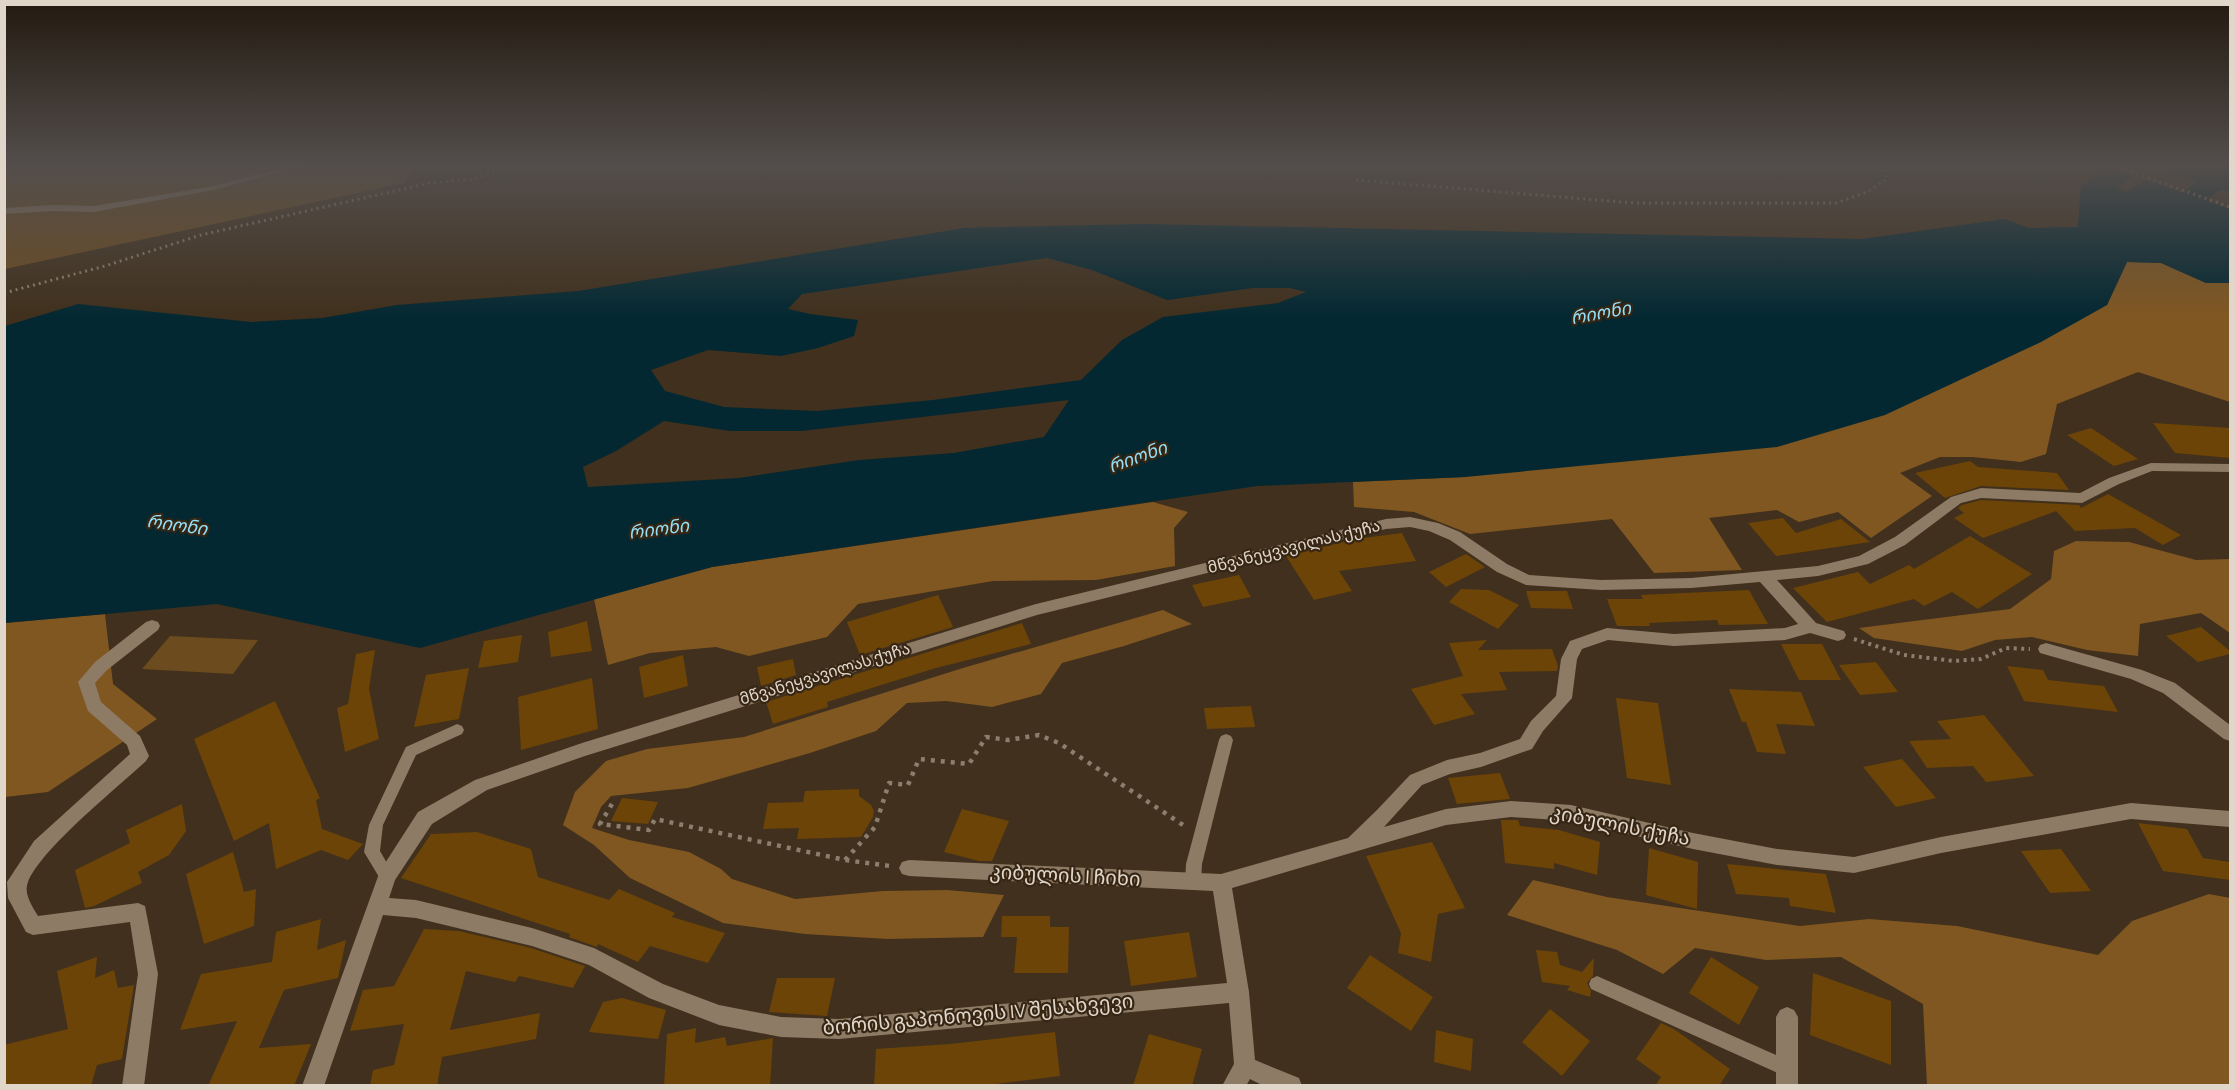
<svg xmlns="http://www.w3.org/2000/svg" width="2235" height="1090" font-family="'Alegreya Sans','Noto Sans Georgian',sans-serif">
<rect width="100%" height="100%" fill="#40301d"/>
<g fill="#6c4b1f">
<path d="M4,166h412l-12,17 -399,86z"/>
<path d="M170,636l88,4 -25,34 -91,-5z"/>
</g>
<g fill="#805721">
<path d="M2127,262l34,1 45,20h24v119l-92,-30 -81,32 -11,50 -25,8 -48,-5h-33l-40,16 32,23 -61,42 -33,-26 -39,10 -22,-12 -68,8 33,52 -88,3 -42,-54 -142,15 -56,-22 -60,-5 -1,-25 112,-5 642,-172z"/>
<path d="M1153,502l35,10 -14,16 1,38 -79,14 -103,1 -135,23 -31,33 -78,19 -33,-9 -66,6 -42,12 -14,-66 118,-32z"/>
<path d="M2076,541l53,1 67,18 34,-1v74l-29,-20 -61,11 -2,32 -51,-6 -55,-13 -37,3 -33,11 -88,-13 -15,-10 151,-19 41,-30 3,-28z"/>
<path d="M1163,610l29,14 -68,22 -62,17 -21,31 -49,13 -46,-6 -39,2 -31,28 -66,22 -122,35 -77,8 -10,11 -9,21 37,12 60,12 32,17 11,10 63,20 88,-8 64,-1 57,5 -21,42 -95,2 -83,-5 -82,-11 -93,-45 -36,-33 -31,-20 12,-33 31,-31 41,-12 97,-12 219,-69z"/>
<path d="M105,614l8,70 44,35 -109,73 -43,5 -1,-174z"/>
<path d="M1533,880l74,17 193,29 69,-7 88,7 141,29 34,-34 77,-27 21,4v187h-303l-4,-81 -82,-47 -75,3 -71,-12 -32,26 -46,-24 -110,-35z"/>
</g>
<g fill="#032832" fill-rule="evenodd">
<path d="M2152,166h78v26z"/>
<path d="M2109,168l24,8 -16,12 9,4 20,-12 84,29v74h-24l-45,-20 -34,-1 -20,43 -66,37 -156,73 -108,32 -312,30 -208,9 -545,81 -292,81 -203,-44 -212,19v-297l73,-22 173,18 71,-4 75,-13 181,-14 386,-63 182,-4 716,15 143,-20 23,9 50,-1 3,-41zM1047,258l45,12 75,30 86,-12h37l16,4 -28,11 -115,14 -41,23 -41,40 -148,20 -116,11 -93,-4 -59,-16 -14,-21 57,-20 73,6 37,-8 36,-12 4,-16 -48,-6 -22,-5 14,-15zM1069,400l-25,37 -90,16 -95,7 -120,18 -151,9 -5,-20 33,-16 48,-30 66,10h71z"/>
</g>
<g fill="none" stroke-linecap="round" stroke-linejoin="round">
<path fill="#032832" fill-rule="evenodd" d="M2230,173v16c-4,1 -10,1 -13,3 -26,16 -35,56 -73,46l-5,-6 5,-6 16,-8 38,-39z"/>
</g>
<g fill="#6c4407">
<path d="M2153,423l77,5v30l-55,-5z"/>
<path d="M2091,428l47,31 -24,7 -47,-31z"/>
<path d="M1970,461l8,6 79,6 12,17 -88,-4 -36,12 -30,-25z"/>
<path d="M2108,494l73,41 -18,10 -28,-17 -60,3 -19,-20 -73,27 -29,-20 10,-5 -6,-5 4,-3 19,-5 98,5 2,3z"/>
<path d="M1783,518l13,15 45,-14 29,23 -94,14 -28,-33z"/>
<path d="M1402,533l14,28 -77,10 13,20 -38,9 -28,-44 70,-17z"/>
<path d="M1970,536l62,38 -54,35 -26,-17 -28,14 -10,-7 -87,23 -34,-34 65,-16 12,12 39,-19 5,4z"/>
<path d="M1466,554l19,13 -39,20 -17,-15z"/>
<path d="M1239,575l12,22 -48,10 -11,-22z"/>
<path d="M1461,589l28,1 30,15 -21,24 -49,-27z"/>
<path d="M1749,590l19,34 -49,1 -2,-5 -68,3 1,3h-33l-10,-27h36l-2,-4z"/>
<path d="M1526,591h41l6,18 -42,-1z"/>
<path d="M938,595l15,32 -93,28 -13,-33z"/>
<path d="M587,621l5,30 -41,6 -3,-25z"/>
<path d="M1022,623l9,21 -95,24 -109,34 1,5 -55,17 -7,-22z"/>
<path d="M2201,627l29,24v3l-32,8 -32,-26z"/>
<path d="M522,635l-4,27 -40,6 6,-27z"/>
<path d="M1487,640l-9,10 74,-1 6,17 -1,5 -58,1 8,18 -46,4 14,20 -41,11 -23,-36 52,-13 -14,-33z"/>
<path d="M1781,644h41l19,36h-42z"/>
<path d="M375,650l-6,39 10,50 -34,13 -8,-44 11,-4 8,-50z"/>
<path d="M683,655l5,31 -44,12 -5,-31z"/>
<path d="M793,659l3,16 -35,11 -4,-19z"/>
<path d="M1876,662l22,30 -38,3 -21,-30z"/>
<path d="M2007,666l36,4 5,10 56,6 14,26 -94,-11z"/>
<path d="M469,668l-10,51 -45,8 12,-52z"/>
<path d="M592,678l6,51 -77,21 -3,-53z"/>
<path d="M1729,689l72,3 14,34 -39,-2 10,30 -29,-2 -11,-30h-4z"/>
<path d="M1616,698l42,5 13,82 -44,-7z"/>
<path d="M275,701l45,97 -4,2 6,29 41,15 -15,16 -27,-10 -45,19 -7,-46 -35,18 -40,-102z"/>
<path d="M1251,706l4,21 -48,2 -3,-21z"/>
<path d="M1984,715l50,61 -48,6 -13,-16 -46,2 -18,-27 42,-2 -14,-18z"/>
<path d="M1902,759l34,39 -40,9 -33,-40z"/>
<path d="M1500,773l10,26 -53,5 -9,-26z"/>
<path d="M859,789v7l12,9 3,6 -1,6 -12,20 -64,2 2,-11 -36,1 5,-26 35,-1 2,-11z"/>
<path d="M622,798l36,4 -10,22 -37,-3z"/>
<path d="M182,804l4,27 -17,24 -31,17 4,11 -48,23 -9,2 -10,-38 55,-27 -4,-13z"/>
<path d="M962,809l47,12 -17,40h-13l-35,-9z"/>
<path d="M1501,820h17l2,6 39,4 41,12 -3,33 -43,-12v6l-49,-6z"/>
<path d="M2138,823l49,6 16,29 27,4v18l-67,-9z"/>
<path d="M477,832l54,17 7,28 71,23 10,-11 56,24 -3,4 53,16 -17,30 -58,-17 -12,16 -40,-18 -1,3 -31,-11 3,1 1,-3 -169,-56 30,-44z"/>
<path d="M1432,842l33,66 -27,6 -7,48 -33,-9 3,-20 -35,-77z"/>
<path d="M1649,848l49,14 -1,47 -51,-14z"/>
<path d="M2061,849l30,42 -41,2 -29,-42z"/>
<path d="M233,852l11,40 12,-3 -2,37 -50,18 -18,-70z"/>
<path d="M1727,864l99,10 10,39 -46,-7 -1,-8 -53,-4z"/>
<path d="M1002,916h48v11h19l-1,46h-54l3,-36h-16z"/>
<path d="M321,919l-4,31 29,-10 -8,38 -54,12 -25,58 52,-4 -17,42h-86l29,-65 -57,9 21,-56 71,-12 4,-30z"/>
<path d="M424,929l35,2 72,17 54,18 -12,22 -54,-12 -4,6 -49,-11 -16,59 90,-17 -4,26 -94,18 -5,29h-67l3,-16 21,-5 10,-41 -54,7 13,-41 31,-4z"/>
<path d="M1189,932l8,45 -66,9 -7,-45z"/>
<path d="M1536,950l21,2 3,13 22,7 12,-14 -1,18 -6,7 4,8 -1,6 -23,-7 3,-4 -28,-4z"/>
<path d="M1370,955l63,42 -22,34 -64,-43z"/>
<path d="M97,957l-2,21 19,-8 4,18 16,-3 -12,74 -25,6 -6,21h-87v-41l64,-16 -11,-58z"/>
<path d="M1711,957l48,30 -20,38 -50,-32z"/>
<path d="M1813,973l78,28v64l-81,-30z"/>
<path d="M777,978h58l-8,38 -58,-4z"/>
<path d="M622,998l44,12 -8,29 -69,-7 14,-30z"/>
<path d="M1550,1009l40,32 -28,35 -40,-34z"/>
<path d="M1661,1023l13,6 56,40 -11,17h-64l6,-9 -25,-18z"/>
<path d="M696,1028l-1,15 30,-6 2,9 46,-8 -3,48h-106l3,-52z"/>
<path d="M1436,1030l37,9 -2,32 -37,-9z"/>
<path d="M1055,1032l5,44 -81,10h-105l2,-37 74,-5z"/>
<path d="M1149,1034l53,15 -10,37h-59z"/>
</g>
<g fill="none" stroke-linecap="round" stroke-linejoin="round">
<g stroke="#8b7e6e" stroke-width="3" stroke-dasharray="2 4" stroke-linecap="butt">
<path d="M2114,166l116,41"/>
<path d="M1356,180l279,23h201l31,-11 20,-13 -4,-13"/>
<path d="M4,293l101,-27 96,-31 229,-52 44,-4 35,-13"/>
</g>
<path stroke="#8b7e6e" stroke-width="4" stroke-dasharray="3 4.5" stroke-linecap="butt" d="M1854,639l50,16 50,6 27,-2 25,-11 24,1"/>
<g stroke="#8b7e6e" stroke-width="4.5" stroke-dasharray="4 6" stroke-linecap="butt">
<path d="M612,804l-12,20 49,6 6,-11 190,41 45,6"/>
<path d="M845,860l30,-33 14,-44 19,2 11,-26 50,5 17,-27 22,3 31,-5 20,8 127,84"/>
</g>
<g fill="#8d7b65" fill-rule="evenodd">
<path d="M290,166h12l-88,24 -120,22 -41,-1 -49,3v-6l49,-3 41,1 120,-20z"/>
<path d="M457,724l5,2 2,4 -2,4 -46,21 -33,70 -3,26 15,26 -3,5 -5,2 -5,-2 -18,-30 5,-27 35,-74 2,-4z"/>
<path d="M1226,734l5,2 2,4 -31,124 -1,18 -3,5 -5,2 -5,-2 -3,-5 1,-18 33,-124 2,-4z"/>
<path d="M1597,976l195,86 3,6 -3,6 -6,3 -6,-3 -189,-85 -2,-5 2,-5z"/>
</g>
<g fill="#8d7b65" fill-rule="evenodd">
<path d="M2151,463l79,1v8l-78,-1 -33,13 -37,19 -101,-5 -20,5 -56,42 -37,19 -50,12 -41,4 39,43 28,8 2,4 -2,4 -6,2 -28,-8 -25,7 -111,6 -66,-6 -26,9 -5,10 -5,39 -29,33 -11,18 -51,18 -31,7 -28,11 -38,42 62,-18 65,-8 60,4 122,28 84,16 77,8 87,-20 190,-34 99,8v16l-99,-8 -190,34 -87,20 -77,-8 -84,-16 -122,-28 -60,-4 -65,8 -214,63 17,104 6,68 44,18 3,8h-38l-14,-7 -4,7h-24l12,-22 -5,-61 -390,36 -58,-2 -62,-12 -70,-27 -60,-33 -57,-19 -116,-28 -33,-3 -59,171h-22l78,-215 38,-59 57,-32 107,-37 454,-139 350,-85 24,-2 28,6 22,9 47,32 22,11 72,5 90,-2 127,-12 41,-10 36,-19 56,-40 30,-9 99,5 29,-15zM1410,527l19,4 21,9 47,32 29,13 75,5 90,-2 69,-6 38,42 -13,4 -111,6 -67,-6 -37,13 -9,18 -5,37 -25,25 -11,18 -40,14 -33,7 -37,15 -33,35 -29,28 -127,36 -312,-14 -7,2 -3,6 3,6 7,2 304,15 14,92 -388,36 -58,-2 -62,-12 -56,-21 -69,-36 -62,-20 -116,-28 -27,-2 6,-18 37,-56 55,-34 98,-34 452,-141 349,-86z"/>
<path d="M152,620l6,2 2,4 -2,4 -51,40 -12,13 6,19 39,34 9,20 -3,5c-29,27 -105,88 -118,121 -5,12 5,25 10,34l100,-13 7,3 13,68 -14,112h-22l16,-112 -8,-52 -97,13 -7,-3 -18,-34 -1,-16 27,-41 96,-87 -3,-9 -39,-34 -10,-29 17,-20 51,-40z"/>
<path d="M2046,643l96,27 33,13 55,42v16l-6,-2 -61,-46 -32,-14 -91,-26 -2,-4 2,-4z"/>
<path d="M1787,1007l7,3 4,7v69h-22v-69l4,-7z"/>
</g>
</g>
<linearGradient id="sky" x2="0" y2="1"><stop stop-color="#231a10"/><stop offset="0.52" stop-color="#534e4c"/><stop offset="1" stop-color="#534e4c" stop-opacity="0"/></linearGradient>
<rect width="2235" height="318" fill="url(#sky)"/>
<g text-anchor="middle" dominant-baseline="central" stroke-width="4.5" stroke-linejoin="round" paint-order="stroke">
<g font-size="16" fill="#e0d6ca" stroke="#362613">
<text transform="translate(1294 547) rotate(-14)">მწვანეყვავილას ქუჩა</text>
<text transform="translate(825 674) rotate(-17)">მწვანეყვავილას ქუჩა</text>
</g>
<g font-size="18" font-style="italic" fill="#92e0f9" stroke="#362613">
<text transform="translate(1601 314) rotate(-10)">რიონი</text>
<text transform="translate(1138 458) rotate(-20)">რიონი</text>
<text transform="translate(177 526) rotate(8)">რიონი</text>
<text transform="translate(659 530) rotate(-7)">რიონი</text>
</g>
<g font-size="20" fill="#e0d6ca" stroke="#362613">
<text transform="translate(1620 826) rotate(11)">კიბულის ქუჩა</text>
<text transform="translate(1065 876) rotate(3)">კიბულის I ჩიხი</text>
<text transform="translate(978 1015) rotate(-5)">ბორის გაპონოვის IV შესახვევი</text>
</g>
</g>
<rect width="2235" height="1090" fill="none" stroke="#e0d6ca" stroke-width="12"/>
</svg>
